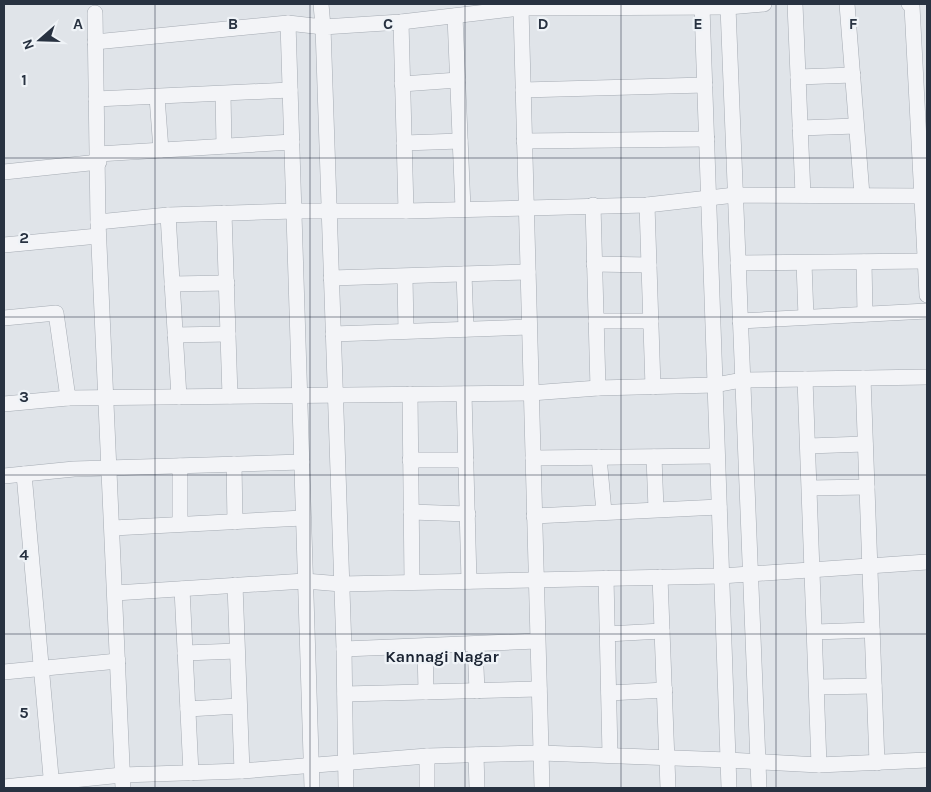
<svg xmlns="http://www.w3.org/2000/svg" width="931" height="792" font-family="Karla,sans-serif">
<rect width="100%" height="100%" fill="#e0e4e9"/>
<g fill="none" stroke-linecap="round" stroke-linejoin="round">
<defs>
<g id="street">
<path d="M795,4l8,191"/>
<path d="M847,4l15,191"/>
<path d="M909,4l3,2 15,289"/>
<path d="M702,7l27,781"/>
<path d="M728,7l31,781"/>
<path d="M521,8l21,780"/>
<path d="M95,13l3,209 25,566"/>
<path d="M455,16l8,193"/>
<path d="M401,22l5,189"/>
<path d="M288,23l24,765"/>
<path d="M95,42l193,-19 35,4 -2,-23"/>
<path d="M798,77l55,-2"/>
<path d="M402,84l56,-4"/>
<path d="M523,90l182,-5"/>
<path d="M223,94l1,52"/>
<path d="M157,97l4,53"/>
<path d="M96,99l194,-9"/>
<path d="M800,128l56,-2"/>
<path d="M524,141l183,-2"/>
<path d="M404,143l56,-2"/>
<path d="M98,154l194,-12"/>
<path d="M4,172l95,-10"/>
<path d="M593,205l5,183"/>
<path d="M647,205l6,182"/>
<path d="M224,213l6,183"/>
<path d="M168,215l11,182"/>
<path d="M98,222l70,-7 126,-4h112l241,-6 88,-10 188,1"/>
<path d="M4,245l94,-9"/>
<path d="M864,262l1,52"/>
<path d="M738,263l188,-2"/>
<path d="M804,263l2,54"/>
<path d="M594,264l55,1"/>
<path d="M464,274l2,55"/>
<path d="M405,277l1,54"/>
<path d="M331,278l197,-6"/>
<path d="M172,284l55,-1"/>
<path d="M4,318l52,-5 12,85"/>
<path d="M596,321h55"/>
<path d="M740,321l187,-10"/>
<path d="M333,334l196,-7"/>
<path d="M175,335l53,-1"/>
<path d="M863,378l14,385"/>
<path d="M805,379l14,386"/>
<path d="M410,394l2,188"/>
<path d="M464,394l5,187"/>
<path d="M4,404l64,-6 463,-5 67,-5 117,-3 27,-5 185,-3"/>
<path d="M808,446l57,-2"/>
<path d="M599,457l5,55"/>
<path d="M654,457l2,52"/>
<path d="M533,458l184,-2"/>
<path d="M410,460h56"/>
<path d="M234,464l1,58"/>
<path d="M24,474l28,314"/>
<path d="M4,476l70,-7 228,-7"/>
<path d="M810,488l57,-1"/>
<path d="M411,512l57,2"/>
<path d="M534,516l185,-9"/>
<path d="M180,524v-58"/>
<path d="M113,528l190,-10"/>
<path d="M660,577l8,211"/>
<path d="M606,578l4,177"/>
<path d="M235,585l7,186"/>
<path d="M182,589l9,184"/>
<path d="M115,593l190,-12 36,3 380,-8 206,-14"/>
<path d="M815,632l57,-2"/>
<path d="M607,634l55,-3"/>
<path d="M475,644l2,47"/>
<path d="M425,646l1,46"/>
<path d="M344,649l193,-8"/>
<path d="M185,653l52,-2"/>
<path d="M4,672l114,-11"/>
<path d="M817,687l57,-1"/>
<path d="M609,693l56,-3"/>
<path d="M345,694l194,-5"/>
<path d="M188,709l51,-3"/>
<path d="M476,755l1,33"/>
<path d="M427,756v32"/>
<path d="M4,787l118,-12 120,-4 185,-15 114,-3 187,7 91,5 108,-5"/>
<path d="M346,788l-2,-139 -21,-622 78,-5 120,-14 207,-1 36,-3"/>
</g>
</defs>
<use href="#street" stroke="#a5abb3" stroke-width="16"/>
<use href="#street" stroke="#f3f4f7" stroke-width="15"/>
</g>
<path fill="none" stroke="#283241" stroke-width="1" stroke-opacity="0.55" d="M155,4v784M310,4v784M465,4v784M621,4v784M776,4v784M4,158h923M4,317h923M4,475h923M4,634h923"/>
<g text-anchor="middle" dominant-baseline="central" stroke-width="4.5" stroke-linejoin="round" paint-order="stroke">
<g font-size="16" font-weight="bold" fill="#1a2332" stroke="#eff3f7">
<text x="442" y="656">Kannagi Nagar</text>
</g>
</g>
<g font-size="16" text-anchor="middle" font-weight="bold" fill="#283241" stroke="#eff3f7" stroke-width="4.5" stroke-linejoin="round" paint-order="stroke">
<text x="78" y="29">A</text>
<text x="233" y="29">B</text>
<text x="388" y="29">C</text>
<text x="543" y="29">D</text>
<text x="698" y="29">E</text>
<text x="853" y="29">F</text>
<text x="24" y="85">1</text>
<text x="24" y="243">2</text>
<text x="24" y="402">3</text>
<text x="24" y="560">4</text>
<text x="24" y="718">5</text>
</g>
<rect width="931" height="792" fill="none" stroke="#283241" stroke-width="10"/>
<g transform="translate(40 40) rotate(250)" stroke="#eff3f7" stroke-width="4" paint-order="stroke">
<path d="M0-4L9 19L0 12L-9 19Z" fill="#283241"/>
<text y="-8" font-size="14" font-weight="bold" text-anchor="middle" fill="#283241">N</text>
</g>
</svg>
